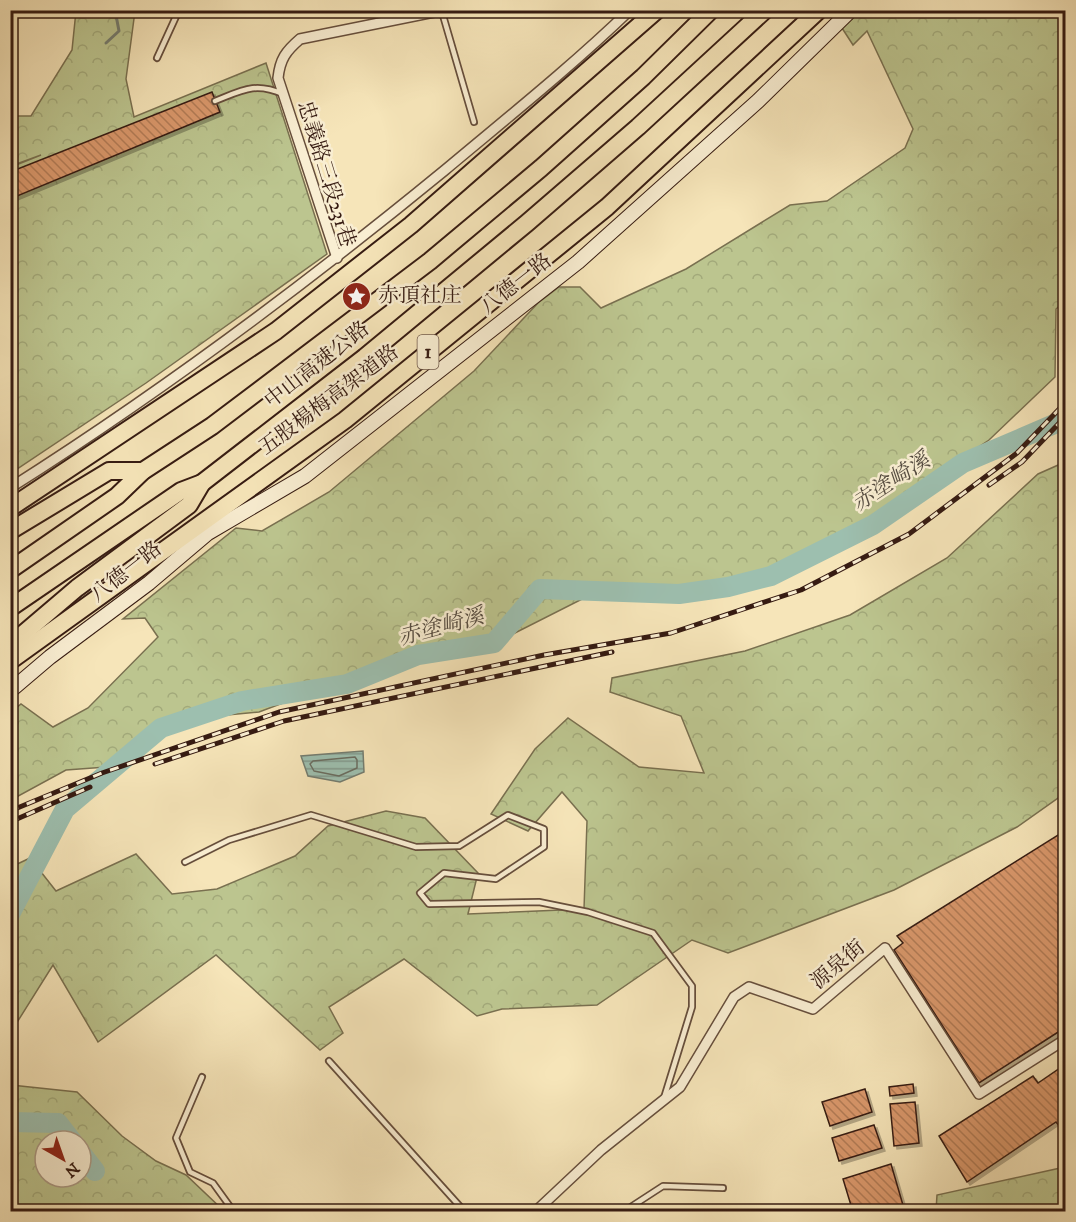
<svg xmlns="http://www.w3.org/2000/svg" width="1076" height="1222" font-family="'IM FELL DW Pica','Noto Serif TC',serif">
<defs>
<pattern id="forest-crowns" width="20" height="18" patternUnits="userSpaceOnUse" patternTransform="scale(1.5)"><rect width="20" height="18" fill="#bcc58f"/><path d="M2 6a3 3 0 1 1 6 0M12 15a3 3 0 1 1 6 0" fill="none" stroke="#a2a97a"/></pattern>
<pattern id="water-rules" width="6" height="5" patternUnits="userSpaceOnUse" patternTransform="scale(1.5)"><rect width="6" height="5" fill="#9dbfaf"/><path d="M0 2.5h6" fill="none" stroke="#819a8d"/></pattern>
<pattern id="building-back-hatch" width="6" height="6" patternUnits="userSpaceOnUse" patternTransform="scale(1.5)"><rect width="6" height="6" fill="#da986c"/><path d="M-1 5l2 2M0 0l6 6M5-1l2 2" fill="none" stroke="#b27b57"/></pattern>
<filter id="shadow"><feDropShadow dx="3" dy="3" stdDeviation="0" flood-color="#0004"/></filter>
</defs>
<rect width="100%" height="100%" fill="#f6e5b9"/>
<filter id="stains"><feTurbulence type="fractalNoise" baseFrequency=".00333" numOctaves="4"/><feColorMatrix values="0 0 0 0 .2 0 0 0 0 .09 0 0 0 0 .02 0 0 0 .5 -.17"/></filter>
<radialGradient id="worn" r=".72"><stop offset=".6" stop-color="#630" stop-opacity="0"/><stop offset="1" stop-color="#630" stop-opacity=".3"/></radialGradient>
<g fill="url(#forest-crowns)" stroke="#797050" stroke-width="1.5" fill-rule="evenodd">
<path d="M76,11h59l-9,68 8,38 132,-54 61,191 -181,129 -135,90v-306l30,-12 -30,11v-50h20l41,-66z"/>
<path d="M859,11h206l1,289 -10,9 -1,68 -66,63 -127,85 -127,62 -145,8 -81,41 -154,40 -96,36 -95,9 -44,45 -54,4 -55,30 -1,-87 11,-9 32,23 35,-19 70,-71 -13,-19 -22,1 113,-91 26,3 67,-39 145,-121 64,-68 21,-16h21l21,21 85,-39 104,-64 37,-4 78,-53 8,-19 -46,-98 -14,14 -11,-17z"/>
<path d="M1065,462v331l-48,34 -123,63 -166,63 -36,-13 -95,65 -95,4 -25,7 -73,-57 -75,48 14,26 -23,17 -104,-95 -118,87 -45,-77 -42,67v-165l19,-9 26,33 80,-37 36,40 45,-5 78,-33 33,-30 58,-15 39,7 53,55 -10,41 116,-5 3,-88 -25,-29 -34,39 -37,-17 44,-65 33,-31 71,49 65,6 -23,-57 -71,-24 2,-14 133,-27 105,-36 97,-57 91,-84z"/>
<path d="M11,1085l66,7 45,44 34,25 30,14 38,36h-213zM45,1141h36v36h-36z"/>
<path d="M1065,1167v44h-129l1,-16z"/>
</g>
<path fill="url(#water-rules)" stroke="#747d70" stroke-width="1.5" d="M363,751l1,21 -24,10 -32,-6 -7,-20z"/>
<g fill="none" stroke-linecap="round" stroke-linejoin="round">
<path stroke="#6a6d60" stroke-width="1.5" d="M355,757l2,3v8l-18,8 -25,-5 -4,-7 3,-3z"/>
<path stroke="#747d70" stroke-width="3" d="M106,43l13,-12 -4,-21"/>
<g stroke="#9dbfaf" stroke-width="20">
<path d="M10,914l55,-105 96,-81 81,-27 105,-17 71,-29 76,-12 46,-54 139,5 49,-7 43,-11 102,-51 90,-62 103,-44"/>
<path d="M10,1122l48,1 14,18"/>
<path d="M81,1153l14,18"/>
</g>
</g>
<g fill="url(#building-back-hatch)" stroke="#361b12" stroke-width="1.5" filter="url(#shadow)">
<path d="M212,92l8,20 -210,87v-27z"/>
<path d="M1066,830v197l-87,56 -85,-133 9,-7 -6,-7z"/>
<path d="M1066,1064v61l-5,3 -5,-6 -89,60 -28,-46 94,-60 5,7z"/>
<path d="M913,1084l1,9 -24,3 -1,-9z"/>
<path d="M865,1089l7,23 -42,14 -8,-24z"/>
<path d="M915,1102l4,41 -25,3 -4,-42z"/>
<path d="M874,1125l8,23 -43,13 -7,-23z"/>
<path d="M891,1164l14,48h-52l-10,-33z"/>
</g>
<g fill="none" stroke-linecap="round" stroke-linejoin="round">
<defs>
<g id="lane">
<path d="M442,12l32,110"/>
<path d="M157,58l22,-48"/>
<path d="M215,101c28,-11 40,-19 68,-7"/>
<path d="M185,862l44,-22 82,-25 105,32 43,-1 49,-31 36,14v18l-48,32 -52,-6 -24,20 9,11 110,-2 49,10 65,21 39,53v21l-28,91"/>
<path d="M329,1061l136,151"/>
<path d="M202,1077l-26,61 14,34 23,11 21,29"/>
<path d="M623,1212l40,-26 60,2"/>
</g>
<g id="street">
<path d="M337,258l-59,-180c2,-19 8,-27 22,-39l144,-29"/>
<path d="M10,488c153,-97 296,-204 435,-318 62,-52 126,-103 185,-160"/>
<path d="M535,1212l66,-62 79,-63 54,-90 15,-10 64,22 72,-61 94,146 87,-55"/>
</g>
<path id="secondary" d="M10,691l40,-34 99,-74 59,-50 97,-57 273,-214 180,-161 93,-91"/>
<g id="highway">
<path d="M10,508l266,-177 135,-106 246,-215"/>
<path d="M10,531l99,-60h34"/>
<path d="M10,570l107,-74 26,-25 69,-45 218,-165 111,-93 102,-91 68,-67"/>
<path d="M10,608l171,-117 21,-8 163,-126 162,-134 111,-96 127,-117"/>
<path d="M10,645l67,-57 112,-83 13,-22"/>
<path d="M10,661l335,-241 262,-213 212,-197"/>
</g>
</defs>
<use href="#lane" stroke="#664e3c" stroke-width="8"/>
<use href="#street" stroke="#664e3c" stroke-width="12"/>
<use href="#secondary" stroke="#361b12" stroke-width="16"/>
<use href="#highway" stroke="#361b12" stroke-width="20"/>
<use href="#lane" stroke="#f9eed2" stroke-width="4.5"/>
<use href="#street" stroke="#f9eed2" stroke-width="9"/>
<use href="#secondary" stroke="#f9eed2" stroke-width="14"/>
<use href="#highway" stroke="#f6e5b9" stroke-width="16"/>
<defs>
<g id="rail">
<path d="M989,485l33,-23 44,-46"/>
<path d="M155,764l129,-43 328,-69"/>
<path d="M10,811l92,-38 177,-61 265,-57 127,-22 130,-43 108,-56 108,-81 49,-51"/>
<path d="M10,822l80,-35"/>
</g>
</defs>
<use href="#rail" stroke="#361b12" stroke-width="5"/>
<use href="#rail" stroke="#f9eed2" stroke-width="3" stroke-dasharray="9" stroke-linecap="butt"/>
</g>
<defs>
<symbol id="sight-disc" viewBox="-11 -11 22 22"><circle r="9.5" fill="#8f2418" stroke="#f9eed2"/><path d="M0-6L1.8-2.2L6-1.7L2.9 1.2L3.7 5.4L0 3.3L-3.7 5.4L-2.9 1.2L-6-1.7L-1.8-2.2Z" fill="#fff"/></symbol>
</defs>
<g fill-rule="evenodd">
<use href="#sight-disc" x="340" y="280" width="33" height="33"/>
</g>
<g text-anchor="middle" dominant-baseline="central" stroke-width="5" stroke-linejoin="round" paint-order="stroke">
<rect fill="#f9eed2" stroke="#705a4c" stroke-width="1.5" x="417.5" y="335" width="21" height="34" rx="4.5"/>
<g font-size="20" font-weight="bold" fill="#361b12">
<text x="428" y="352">1</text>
</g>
<g font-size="21" fill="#361b12" stroke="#f9eed2">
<text transform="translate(326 174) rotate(73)">忠義路三段231巷</text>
<text transform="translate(516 284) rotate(-38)">八德一路</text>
<text transform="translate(317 365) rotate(-38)">中山高速公路</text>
<text transform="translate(329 400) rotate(-37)">五股楊梅高架道路</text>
<text transform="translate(126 572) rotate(-38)">八德一路</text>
<text transform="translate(838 965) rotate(-40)">源泉街</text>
</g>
<g font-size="21" fill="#361b12" stroke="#f9eed2" text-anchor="start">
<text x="378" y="296">赤頂社庄</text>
</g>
<g font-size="22" font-style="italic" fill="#554c41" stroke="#f9eed2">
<text transform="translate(891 482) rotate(-33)">赤塗崎溪</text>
<text transform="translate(441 627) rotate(-15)">赤塗崎溪</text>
</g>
</g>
<rect width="1076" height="1222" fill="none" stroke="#f6e5b9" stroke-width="36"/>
<rect x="12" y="12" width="1052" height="1198" fill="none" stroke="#361b12" stroke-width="3"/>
<rect x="18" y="18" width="1040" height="1186" fill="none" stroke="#361b12" stroke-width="1.5"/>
<g transform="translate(63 1159) rotate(140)"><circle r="28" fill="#f9eed2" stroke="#ab9a85" stroke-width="1.5"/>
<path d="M0-4.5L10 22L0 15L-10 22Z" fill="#8f2418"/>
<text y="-9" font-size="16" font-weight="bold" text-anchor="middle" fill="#361b12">N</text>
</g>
<rect width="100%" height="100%" filter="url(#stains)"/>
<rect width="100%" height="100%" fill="url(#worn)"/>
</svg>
